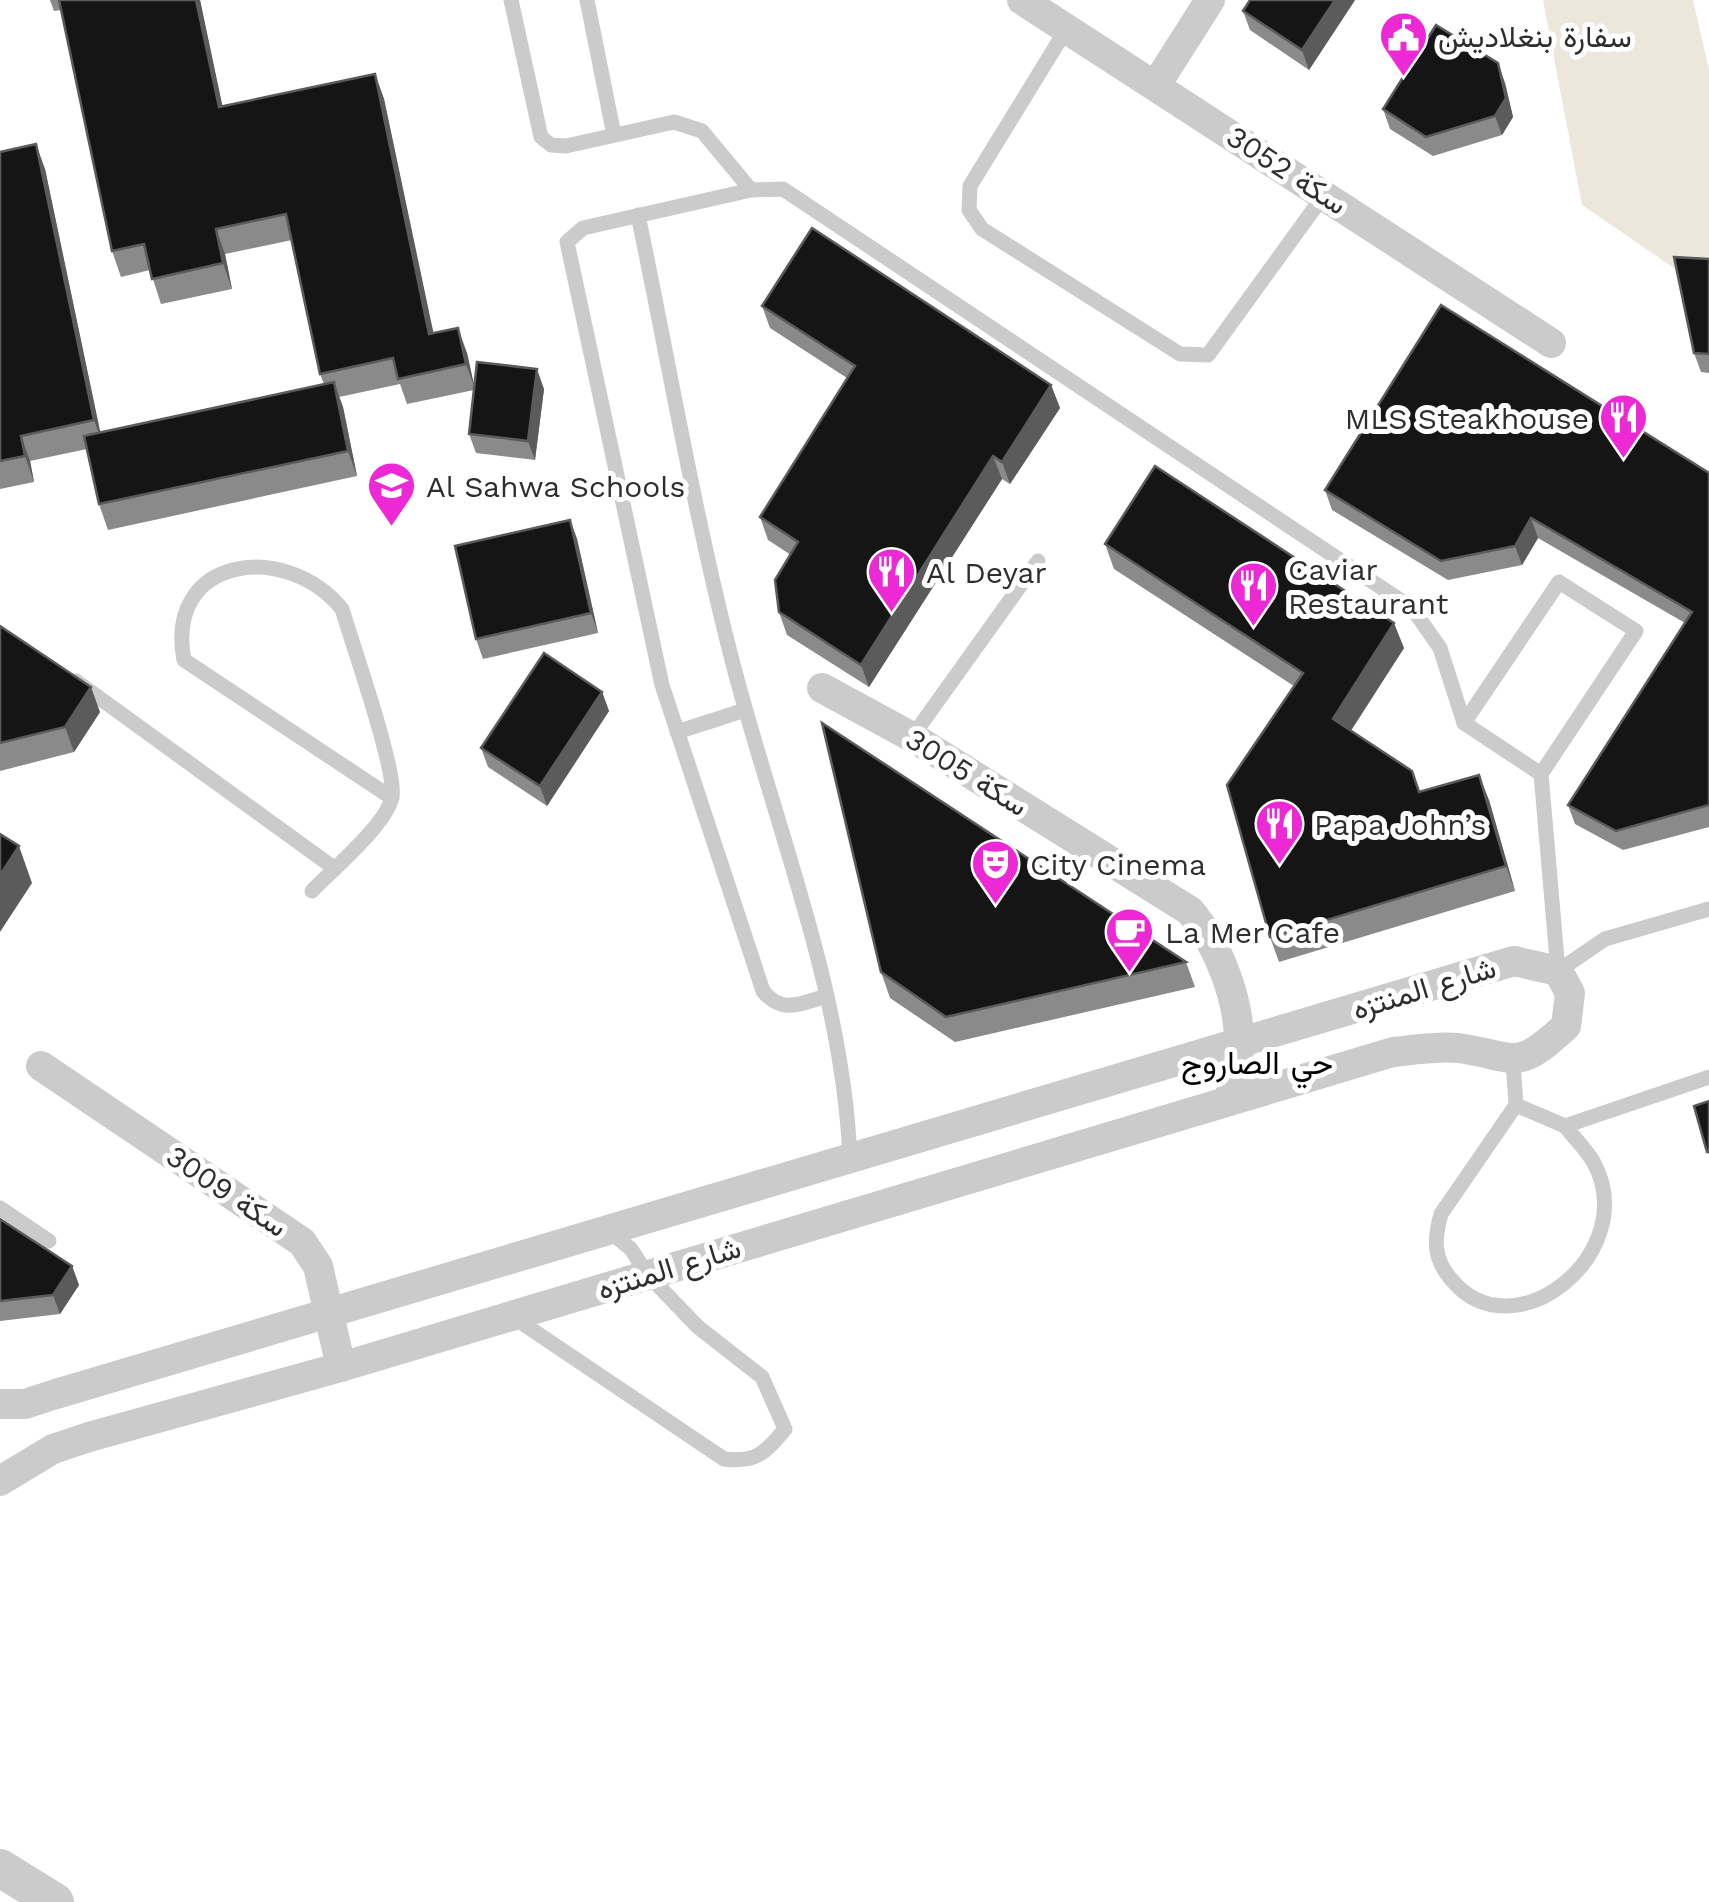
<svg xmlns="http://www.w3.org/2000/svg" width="1709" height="1902" font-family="'Work Sans',Vazirmatn,sans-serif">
<rect width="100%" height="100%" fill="#fff"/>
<path fill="#ece6db" d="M1543,0h150l16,70v200l-35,-2 -92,-63z"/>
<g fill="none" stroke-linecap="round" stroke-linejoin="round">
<g stroke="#cbcbcb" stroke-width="15">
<path d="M511,0l30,137 10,8 15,1 108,-24 28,9 49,59"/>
<path d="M587,0l27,135"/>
<path d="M1067,28l-97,158 -1,24 13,19 198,125 28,1 116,-160"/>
<path d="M638,215c31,148 56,298 94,445 42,164 111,328 118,499"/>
<path d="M76,681l258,187"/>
<path d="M677,732l68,-22"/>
<path d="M912,737l126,-176"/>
<path d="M1541,774l-77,-51 95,-141 77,49 -95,143 17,197 47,-32 104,-30"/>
<path d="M312,891c20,-21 75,-67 80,-94 5,-26 -40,-154 -50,-188 -56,-69 -178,-53 -158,51l208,138"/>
<path d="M827,996c-26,7 -45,19 -64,-5l-101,-306 -95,-443 16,-14 168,-38 32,-1 629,419 28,40 24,75"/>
<path d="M1513,1061l3,44 49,21 144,-49"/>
<path d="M1516,1105l-75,109c-7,25 -8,44 10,65 62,77 191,-26 143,-116 -7,-13 -20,-25 -29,-37"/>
<path d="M0,1208l49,33"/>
<path d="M516,1319l208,140c31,4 42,-6 61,-30l-23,-52 -64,-50 -51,-53 -16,-25 -22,-18"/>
</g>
<g stroke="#cbcbcb" stroke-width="30">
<path d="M1022,0l529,343"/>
<path d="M1156,85l54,-85"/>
<path d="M822,688l90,49 278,174c28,33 50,89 49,134 0,18 -7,38 -10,56"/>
<path d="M41,1066l261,176 16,24 23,101"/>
<path d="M0,1404h25l31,-10 1458,-433 44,10 12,22 -4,33c-52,48 -49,30 -108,22 -21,-2 -44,2 -65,4l-1052,315 -252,70 -36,12 -53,32"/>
</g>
<path stroke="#cbcbcb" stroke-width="38" d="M0,1868l55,34"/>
</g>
<g fill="#8a8a8a">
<path d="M50,0h150l22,106 153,-32 9,25 49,234 34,20 7,34 70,2 -9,71 -59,-7 -7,-19 5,-44 -67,14 -7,-20 -61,13 4,10 14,69 -249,54 -9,-26 -12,-55 -57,12 4,21 -34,7v-337l45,17 55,263 224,-48 -4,-10 -28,-134 -67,14 7,35 -71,15 -11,-34 -29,7 -9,-26 -51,-241 -7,1z"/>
<path d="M1250,0h105l-46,70 -59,-40 -7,-19z"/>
<path d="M1505,83l8,34 -11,18 -69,21 -43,-27 -7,-20z"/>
<path d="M1709,259v114l-8,-1 -7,-19z"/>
<path d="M762,306l289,79 9,23 -50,76 -8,-5 -133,208 -82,-52 -8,-23 12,-57 -23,-15 -8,-23 87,-139 -77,-50z"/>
<path d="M1709,473v354l-86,23 -48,-26 -7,-19 117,-182 -147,-85 -16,27 -74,15 -116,-70 -7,-20z"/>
<path d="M570,520l7,19 21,94 -115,26 -7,-20z"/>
<path d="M1105,544l299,104 -53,83 61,40 8,21 69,8 26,91 -236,71 -9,-25 24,-251 -180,-117z"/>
<path d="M0,626l100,86 -26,40 -74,19z"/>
<path d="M602,692l7,19 -62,95 -59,-39 -7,-19z"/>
<path d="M1186,962l9,25 -240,55 -65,-44 -9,-26z"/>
<path d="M0,1219l72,47 7,19 -19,29 -60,7z"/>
</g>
<g fill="#5b5b5b">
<path d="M196,0h4l28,132 -9,-25z"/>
<path d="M1335,0h20l-46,70 -7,-20z"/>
<path d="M1498,63l7,20 8,34 -11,18 -7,-19z"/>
<path d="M375,74l9,25 55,260 -10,-25z"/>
<path d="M36,144l9,25 58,276 -9,-25z"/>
<path d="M216,229l9,25 7,35 -9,-26z"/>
<path d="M458,328l9,25 8,36 -9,-25z"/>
<path d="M537,369l7,20 -9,71 -7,-19z"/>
<path d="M334,382l9,25 14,69 -9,-25z"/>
<path d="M1051,385l9,23 -50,76 -8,-22z"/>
<path d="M21,436l9,25 4,21 -9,-26z"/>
<path d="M993,456l9,23 -133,208 -8,-22z"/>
<path d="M1531,518l7,20 -16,27 -7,-19z"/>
<path d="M570,520l7,19 21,94 -7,-20z"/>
<path d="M1394,623l10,25 -62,96 -9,-25z"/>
<path d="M91,687l9,25 -26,40 -9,-25z"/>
<path d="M602,692l7,19 -62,95 -7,-20z"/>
<path d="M1479,775l10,25 26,91 -9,-25z"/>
<path d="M19,846l13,37 -32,49v-57z"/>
<path d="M72,1266l7,19 -19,29 -7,-19z"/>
</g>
<g fill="#151515" stroke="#5b5b5b" stroke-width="2.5">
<path d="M59,0h137l23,107 156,-33 54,260 29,-6 8,36 -68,15 -5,-21 -73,16 -34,-160 -70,15 7,34 -71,16 -8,-35 -32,7z"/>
<path d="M1250,0h85l-33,50 -59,-39z"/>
<path d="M1436,25l62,38 8,35 -11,18 -69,21 -43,-28z"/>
<path d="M36,144l58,276 -73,16 4,20 -25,5v-309z"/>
<path d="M812,228l239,157 -49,77 -9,-6 -132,209 -82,-53 -4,-32 23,-38 -38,-25 95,-151 -93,-60z"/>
<path d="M1674,257l35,2v95l-15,-1z"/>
<path d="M1441,305l268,168v332l-93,26 -48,-26 124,-193 -161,-94 -16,28 -74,15 -116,-71z"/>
<path d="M477,362l60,7 -9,72 -59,-7z"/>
<path d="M334,382l14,69 -249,53 -15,-68z"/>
<path d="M1155,466l239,157 -61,96 79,52 7,21 60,-17 27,91 -236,71 -43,-152 76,-112 -198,-129z"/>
<path d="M570,520l21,93 -115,26 -21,-93z"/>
<path d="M0,626l91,61 -26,40 -65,16z"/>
<path d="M544,653l58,39 -62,94 -59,-38z"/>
<path d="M822,723l364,239 -240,55 -65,-45z"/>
<path d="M0,834l19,12 -19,29z"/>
<path d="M1709,1101v51h-2l-13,-46z"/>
<path d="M0,1219l72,47 -19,29 -53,6z"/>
</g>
<defs>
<symbol id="civic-pin" viewBox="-11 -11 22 30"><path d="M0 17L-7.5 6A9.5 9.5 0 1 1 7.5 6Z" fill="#ec29d4" stroke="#fff"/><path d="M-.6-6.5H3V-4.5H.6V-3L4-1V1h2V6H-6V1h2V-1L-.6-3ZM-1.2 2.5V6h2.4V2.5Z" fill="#fff"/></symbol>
<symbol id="restaurant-pin" viewBox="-11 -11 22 30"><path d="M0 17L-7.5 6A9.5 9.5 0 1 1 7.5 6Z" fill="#ec29d4" stroke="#fff"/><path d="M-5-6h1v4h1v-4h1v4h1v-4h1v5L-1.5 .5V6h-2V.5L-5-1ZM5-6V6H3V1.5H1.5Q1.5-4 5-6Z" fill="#fff"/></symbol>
<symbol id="school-pin" viewBox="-11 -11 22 30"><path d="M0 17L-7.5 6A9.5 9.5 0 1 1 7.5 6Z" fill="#ec29d4" stroke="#fff"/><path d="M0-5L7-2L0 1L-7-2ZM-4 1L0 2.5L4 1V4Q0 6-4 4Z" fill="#fff"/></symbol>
<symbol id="theatre-pin" viewBox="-11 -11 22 30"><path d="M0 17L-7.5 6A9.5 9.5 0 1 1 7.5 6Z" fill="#ec29d4" stroke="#fff"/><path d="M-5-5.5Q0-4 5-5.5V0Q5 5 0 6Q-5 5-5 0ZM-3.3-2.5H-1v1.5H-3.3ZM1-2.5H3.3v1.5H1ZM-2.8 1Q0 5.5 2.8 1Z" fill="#fff"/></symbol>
<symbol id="cafe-pin" viewBox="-11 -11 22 30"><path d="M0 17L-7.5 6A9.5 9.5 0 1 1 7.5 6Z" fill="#ec29d4" stroke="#fff"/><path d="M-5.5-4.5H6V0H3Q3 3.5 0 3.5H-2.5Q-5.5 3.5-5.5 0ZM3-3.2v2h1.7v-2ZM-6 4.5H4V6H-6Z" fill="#fff"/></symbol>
</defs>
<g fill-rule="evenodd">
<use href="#civic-pin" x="1376" y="8" width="55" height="75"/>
<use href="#restaurant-pin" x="1596" y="390" width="55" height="75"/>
<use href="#school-pin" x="364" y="458" width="55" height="75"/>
<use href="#restaurant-pin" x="864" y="544" width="55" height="75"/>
<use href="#restaurant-pin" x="1226" y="558" width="55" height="75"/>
<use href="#restaurant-pin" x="1252" y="796" width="55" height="75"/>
<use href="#theatre-pin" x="968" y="836" width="55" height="75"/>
<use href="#cafe-pin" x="1102" y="904" width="55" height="75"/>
</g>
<g text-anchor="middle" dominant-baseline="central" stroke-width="10" stroke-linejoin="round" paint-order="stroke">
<g font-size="30" fill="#2e2e2e" stroke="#fff" text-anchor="start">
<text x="1438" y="36">سفارة بنغلاديش</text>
<text x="1589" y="418" text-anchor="end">MLS Steakhouse</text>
<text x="426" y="486">Al Sahwa Schools</text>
<text x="1288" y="569">Caviar<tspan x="1288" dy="34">Restaurant</tspan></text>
<text x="926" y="572">Al Deyar</text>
<text x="1314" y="824">Papa John’s</text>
<text x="1030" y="864">City Cinema</text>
<text x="1165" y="932">La Mer Cafe</text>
</g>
<g font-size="30" fill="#2e2e2e" stroke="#fff">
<text transform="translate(1287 170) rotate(33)">سكة 3052</text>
<text transform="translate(967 772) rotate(32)">سكة 3005</text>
<text transform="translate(1424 988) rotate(-17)">شارع المنتزه</text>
<text transform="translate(227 1191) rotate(34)">سكة 3009</text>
<text transform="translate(669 1268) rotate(-17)">شارع المنتزه</text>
</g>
<g font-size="32" fill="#000" stroke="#fff">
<text x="1257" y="1063">حي الصاروج</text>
</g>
</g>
</svg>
